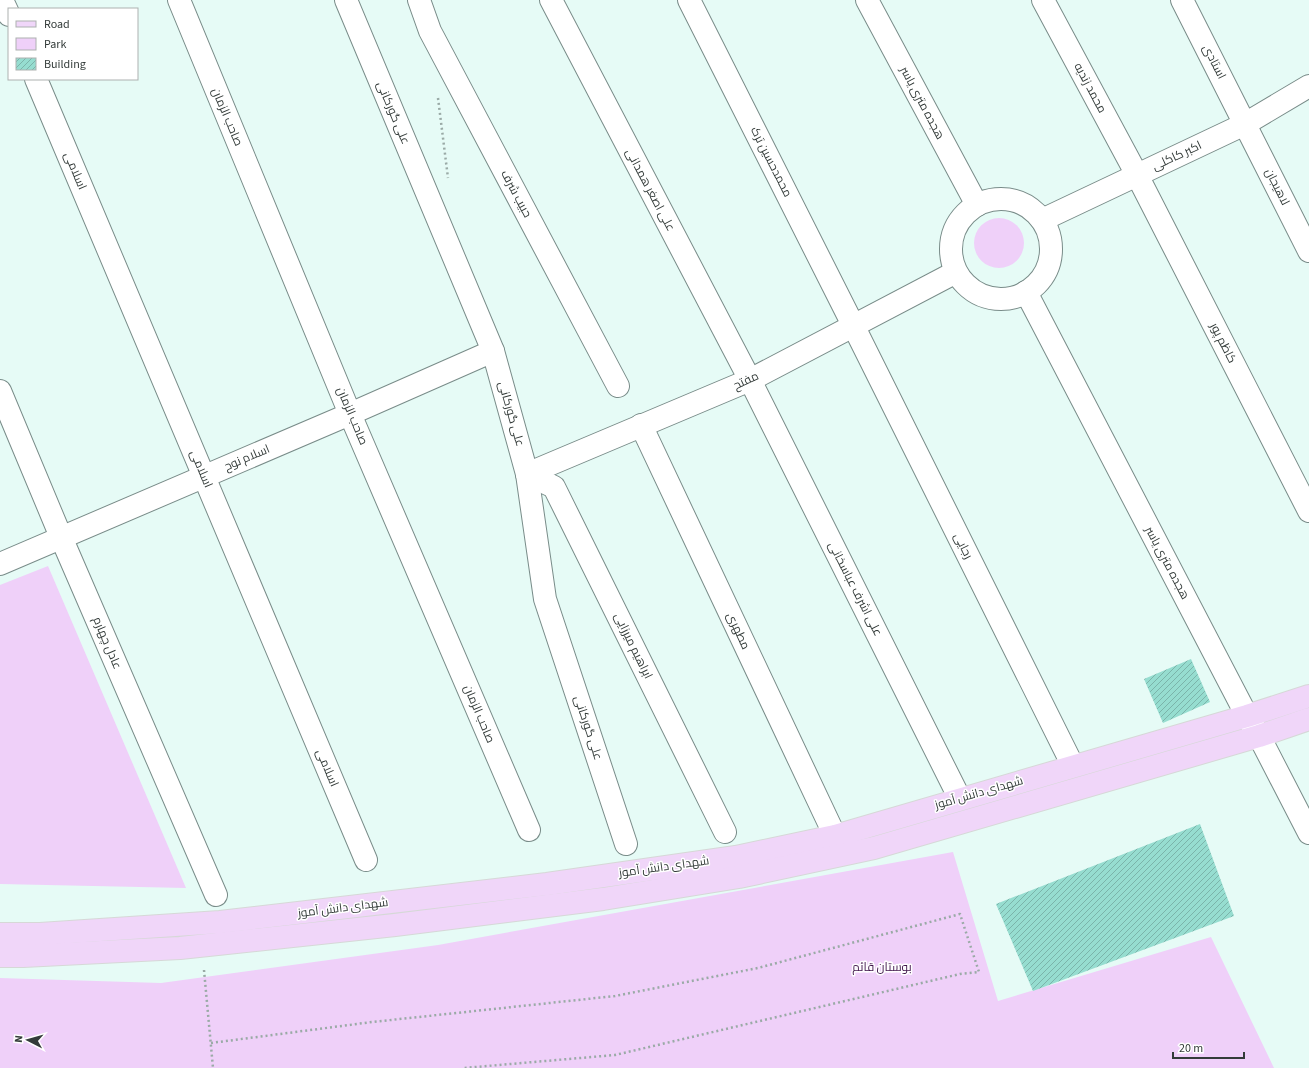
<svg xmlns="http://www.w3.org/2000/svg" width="1309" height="1068" font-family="'Source Sans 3',Cairo,sans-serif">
<defs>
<pattern id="building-hatch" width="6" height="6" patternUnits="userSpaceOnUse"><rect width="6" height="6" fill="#96ddd0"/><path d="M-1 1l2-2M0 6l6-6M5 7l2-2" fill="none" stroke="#7bb4aa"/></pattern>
</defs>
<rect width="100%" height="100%" fill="#e6fbf6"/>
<g fill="#efd0f9">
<circle cx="999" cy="243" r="25"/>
<path d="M48,566l138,322 -186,-4v-299z"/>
<path d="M953,852l45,149 213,-64 63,131h-1274v-90l161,5 277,-38z"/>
</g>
<g fill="url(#building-hatch)">
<path d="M1191,659l19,43 -47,21 -19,-44z"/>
<path d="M1200,824l34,92 -201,75 -37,-87z"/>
</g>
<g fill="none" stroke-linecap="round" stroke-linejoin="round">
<defs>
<g id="minor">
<path d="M2,0l7,15"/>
<path d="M179,0l171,414 179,416"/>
<path d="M346,0l147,351 34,123 18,125 81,245"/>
<path d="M419,0l11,31 188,355"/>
<path d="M551,0l199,380 210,419"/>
<path d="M689,0l164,325 220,441"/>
<path d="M867,0l110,205"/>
<path d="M1043,0l94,175 172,336"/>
<path d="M1182,0l127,251"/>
<path d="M36,79l330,781"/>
<circle cx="1001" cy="249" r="50"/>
<path d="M1042,220l203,-96 64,-38"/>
<path d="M1026,292l221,424 12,20 50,97"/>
<path d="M0,391l61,146 155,358"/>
<path d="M641,425l194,411"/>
<path d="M527,474l223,-94 206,-108"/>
<path d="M527,474l27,13 171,345"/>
<path d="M0,564l350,-150 143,-63"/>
</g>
<g id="major">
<path d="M0,934h40l180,-12 327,-38 189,-27 99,-21 412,-120 62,-20"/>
<path d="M0,956h23l157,-8 215,-23 208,-26 136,-22 135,-29 385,-112 50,-17"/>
</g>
</defs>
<use href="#minor" stroke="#798c89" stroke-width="24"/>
<use href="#major" stroke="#d6d8d7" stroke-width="24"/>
<g stroke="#9aaaa6" stroke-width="2.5" stroke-dasharray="2 3" stroke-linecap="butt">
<path d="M438,98l10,80"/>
<path d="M204,970l9,98"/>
<path d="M211,1043l161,-21 243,-26 143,-28 202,-54 19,58 -19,2 -345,81 -151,13"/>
</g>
<use href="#minor" stroke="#fff" stroke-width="22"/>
<use href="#major" stroke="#f0d6f9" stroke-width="22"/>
</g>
<g text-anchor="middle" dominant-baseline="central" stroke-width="3" stroke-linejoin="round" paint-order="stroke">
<g font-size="12" fill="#333b39" stroke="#fff">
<text transform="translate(1214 62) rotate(63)">استادی</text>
<text transform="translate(1090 88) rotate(62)">محمد زندیه</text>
<text transform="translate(922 103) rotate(62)">هجده متری یاسر</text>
<text transform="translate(393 113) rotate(67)">علی گورکانی</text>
<text transform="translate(227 117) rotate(67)">صاحب الزمان</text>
<text transform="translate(1177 156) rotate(-25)">اکبر کاکلی</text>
<text transform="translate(771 162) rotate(63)">محمدحسین ترک</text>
<text transform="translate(75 171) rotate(67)">اسلامی</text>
<text transform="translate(1277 187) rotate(63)">لاهیجان</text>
<text transform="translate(650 190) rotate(62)">علی اصغر همدانی</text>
<text transform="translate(516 194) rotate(62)">حبیب شرف</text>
<text transform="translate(1223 343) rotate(63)">کاظم پور</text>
<text transform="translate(746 381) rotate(-25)">مفتح</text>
<text transform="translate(511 414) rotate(74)">علی گورکانی</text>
<text transform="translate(352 416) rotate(67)">صاحب الزمان</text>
<text transform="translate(247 458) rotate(-23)">اسلام نوح</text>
<text transform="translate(201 469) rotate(67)">اسلامی</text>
<text transform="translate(963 546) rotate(63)">رجایی</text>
<text transform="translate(1167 563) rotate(62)">هجده متری یاسر</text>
<text transform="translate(855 589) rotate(63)">علی اشرف عباسخانی</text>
<text transform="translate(738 631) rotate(65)">مطهری</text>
<text transform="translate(107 643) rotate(67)">عادل چهارم</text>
<text transform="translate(633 646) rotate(64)">ابراهیم میرزایی</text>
<text transform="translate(479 714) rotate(67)">صاحب الزمان</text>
<text transform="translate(588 728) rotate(72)">علی گورکانی</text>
<text transform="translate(327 768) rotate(67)">اسلامی</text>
<text transform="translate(979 793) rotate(-16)">شهدای دانش آموز</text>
<text transform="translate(664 867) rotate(-8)">شهدای دانش آموز</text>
<text transform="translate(343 908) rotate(-7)">شهدای دانش آموز</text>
</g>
<g font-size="12" fill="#40164c" stroke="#fff">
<text x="882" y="967">بوستان قائم</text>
</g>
</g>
<rect x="8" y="8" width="130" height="72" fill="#ffffff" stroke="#adb1b0"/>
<rect x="16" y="21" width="20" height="6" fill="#f0d6f9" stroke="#adb1b0"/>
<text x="44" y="28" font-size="12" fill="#333b39">Road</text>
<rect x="16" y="38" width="20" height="12" fill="#efd0f9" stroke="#adb1b0"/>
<text x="44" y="48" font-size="12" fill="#333b39">Park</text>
<rect x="16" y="58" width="20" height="12" fill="url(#building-hatch)" stroke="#adb1b0"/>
<text x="44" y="68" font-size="12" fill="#333b39">Building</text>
<g transform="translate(28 1040) rotate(276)" stroke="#ffffff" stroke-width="3" paint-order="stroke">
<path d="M0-3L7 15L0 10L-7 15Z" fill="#333b39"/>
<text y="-6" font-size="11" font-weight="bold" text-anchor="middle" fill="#333b39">N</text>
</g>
<path d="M1173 1052v6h71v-6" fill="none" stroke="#333b39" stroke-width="2"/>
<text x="1179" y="1052" font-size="12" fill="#333b39" stroke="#ffffff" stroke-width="3" paint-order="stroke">20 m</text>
</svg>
